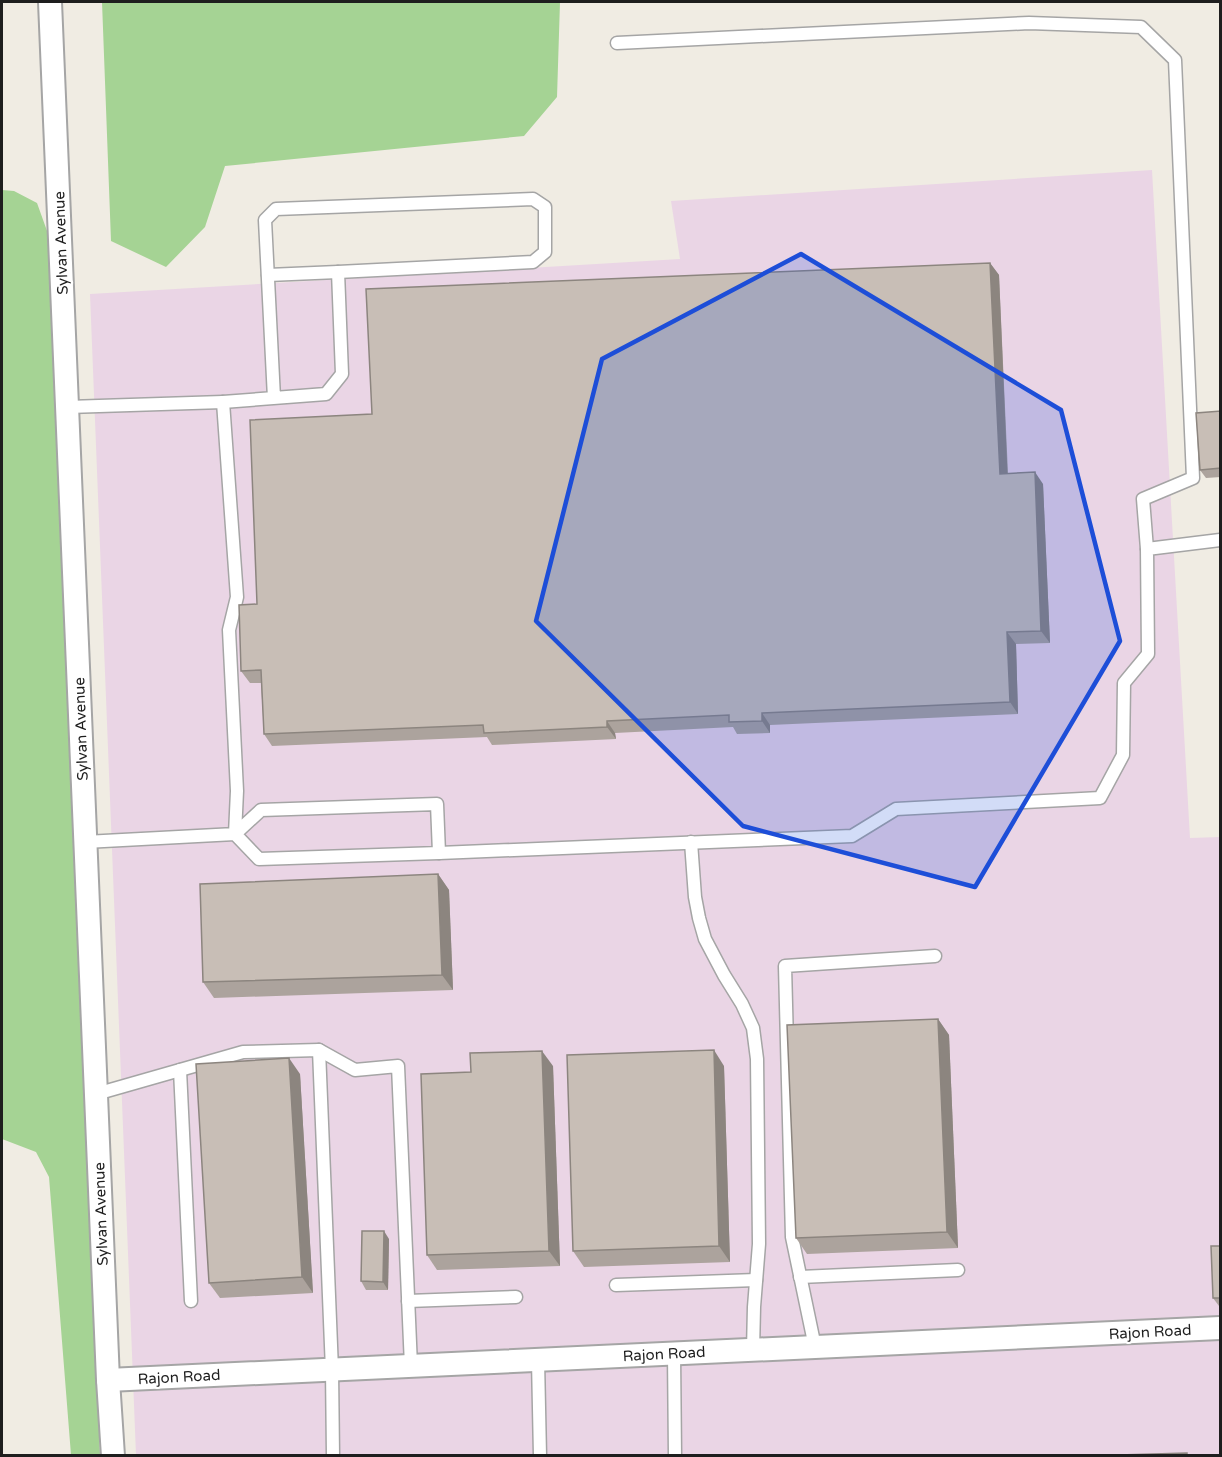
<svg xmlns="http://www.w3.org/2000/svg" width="1222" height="1457" font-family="'Varela Round',sans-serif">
<rect width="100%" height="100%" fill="#f0ece3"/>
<path fill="#ead5e5" d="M1152,170l38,668 30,-1v618h-1084l-46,-1161 590,-35 -9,-58z"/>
<g fill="#a5d394">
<path d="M102,2h458l-3,95 -33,39 -299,30 -20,61 -39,40 -55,-26z"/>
<path d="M2,190l12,1 23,12 14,39 49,1213h-29l-22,-278 -13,-25 -34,-13z"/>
</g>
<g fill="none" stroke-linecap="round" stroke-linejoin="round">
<defs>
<g id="service">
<path d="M617,43l412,-20 112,4 34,33 18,418 -50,21 4,50"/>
<path d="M268,275l70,-3"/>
<path d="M223,402l103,-8 16,-20 -4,-102 195,-10 12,-10v-45l-12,-8 -257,10 -11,11 9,178"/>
<path d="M68,407l155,-5 14,195 -8,33 8,161 -2,43 24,25 180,-6 -2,-49 -176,6 -26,24 -150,8"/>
<path d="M691,842l4,55 4,21 6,21 19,36 18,29 11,24 4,31 2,185 -5,63 -1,43"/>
<path d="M439,853l413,-17 44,-27 204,-11 23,-43 1,-72 24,-29 -1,-105 73,-9"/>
<path d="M319,1050l13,320 1,86"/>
<path d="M180,1070l11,231"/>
<path d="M96,1094l147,-42 76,-2 36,20 43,-4 13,300"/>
<path d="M800,1277l158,-7"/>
<path d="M616,1285l140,-5"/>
<path d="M408,1301l108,-4"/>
<path d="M815,1347l-23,-110 -7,-271 150,-10"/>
<path d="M674,1354l1,102"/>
<path d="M538,1360l2,96"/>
</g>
<g id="minor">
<path d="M50,2l58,1378 5,76"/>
<path d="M108,1380l1112,-52"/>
</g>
</defs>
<use href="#service" stroke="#a5a5a5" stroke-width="15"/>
<use href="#minor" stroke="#a5a5a5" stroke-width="26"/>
<use href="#service" stroke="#fff" stroke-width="12"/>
<use href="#minor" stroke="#fff" stroke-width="22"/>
</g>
<g fill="#aca39d">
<path d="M990,263l9,12 9,198 35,11 7,159 -34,1 2,70 -248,11v8l-33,1 -4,-7 -118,6 1,6 -124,6 -5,-8 -215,9 -8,-12 -3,-51h-11l-9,-12 16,-67 115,-190z"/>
<path d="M1221,411v66l-15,1 -6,-8z"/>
<path d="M438,874l11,16 4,100 -239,8 -11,-16z"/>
<path d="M938,1019l11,16 9,213 -151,6 -11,-16z"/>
<path d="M553,1066l7,200 -123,4 -10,-15 44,-183z"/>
<path d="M724,1066l6,196 -146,5 -11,-16z"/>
<path d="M300,1074l13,219 -93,5 -11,-15z"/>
<path d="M389,1239l-1,51h-22l-5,-9z"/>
<path d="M1221,1246v60h-2l-6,-8z"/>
</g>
<g fill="#8c857f">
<path d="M990,263l9,12 9,211 -8,-12z"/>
<path d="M1035,472l8,12 7,159 -9,-12z"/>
<path d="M1007,632l9,12 2,70 -8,-12z"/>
<path d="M762,713l8,12v8l-8,-12z"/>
<path d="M607,721l8,12 1,6 -9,-12z"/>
<path d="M438,874l11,16 4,100 -11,-15z"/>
<path d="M938,1019l11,16 9,213 -11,-16z"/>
<path d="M714,1050l10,16 6,196 -11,-16z"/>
<path d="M542,1051l11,15 7,200 -11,-15z"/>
<path d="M289,1058l11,16 13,219 -11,-16z"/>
<path d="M384,1231l5,8 -1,51 -5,-8z"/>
</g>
<g fill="#c8beb6" stroke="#8c857f" stroke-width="1.5">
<path d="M990,263l10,211 35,-2 6,159 -34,1 3,70 -248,11v8l-33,1v-7l-122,6v6l-123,6 -1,-8 -219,9 -3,-64 -20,1 -2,-66 18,-1 -7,-184 122,-6 -6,-125z"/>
<path d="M1221,411v57l-21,2 -4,-57z"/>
<path d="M438,874l4,101 -239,7 -3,-98z"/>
<path d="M938,1019l9,213 -151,6 -9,-213z"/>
<path d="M714,1050l5,196 -146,5 -6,-196z"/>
<path d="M542,1051l7,200 -122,4 -6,-181 50,-2 -1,-19z"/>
<path d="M289,1058l13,219 -93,6 -13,-219z"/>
<path d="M362,1231h22l-1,51 -22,-1z"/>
<path d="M1211,1246h10v52h-8z"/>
<path d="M1187,1453v2h-69z"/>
</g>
<path fill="#1d4ed8" fill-opacity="0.2" stroke="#1d4ed8" stroke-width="4.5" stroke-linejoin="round" d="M801,254l260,156 59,231 -145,246 -232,-61 -207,-205 66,-262z"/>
<g text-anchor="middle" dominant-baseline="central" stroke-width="4.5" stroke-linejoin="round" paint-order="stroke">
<g font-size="15" fill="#1e1e1e" stroke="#fff">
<text transform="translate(61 243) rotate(-92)">Sylvan Avenue</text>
<text transform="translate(81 729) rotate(-92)">Sylvan Avenue</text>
<text transform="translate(101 1214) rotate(-92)">Sylvan Avenue</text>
<text transform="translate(1150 1332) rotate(-3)">Rajon Road</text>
<text transform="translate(664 1354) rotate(-3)">Rajon Road</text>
<text transform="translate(179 1377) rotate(-3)">Rajon Road</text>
</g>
</g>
<rect width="1222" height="1457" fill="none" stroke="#1e1e1e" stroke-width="6"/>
</svg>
